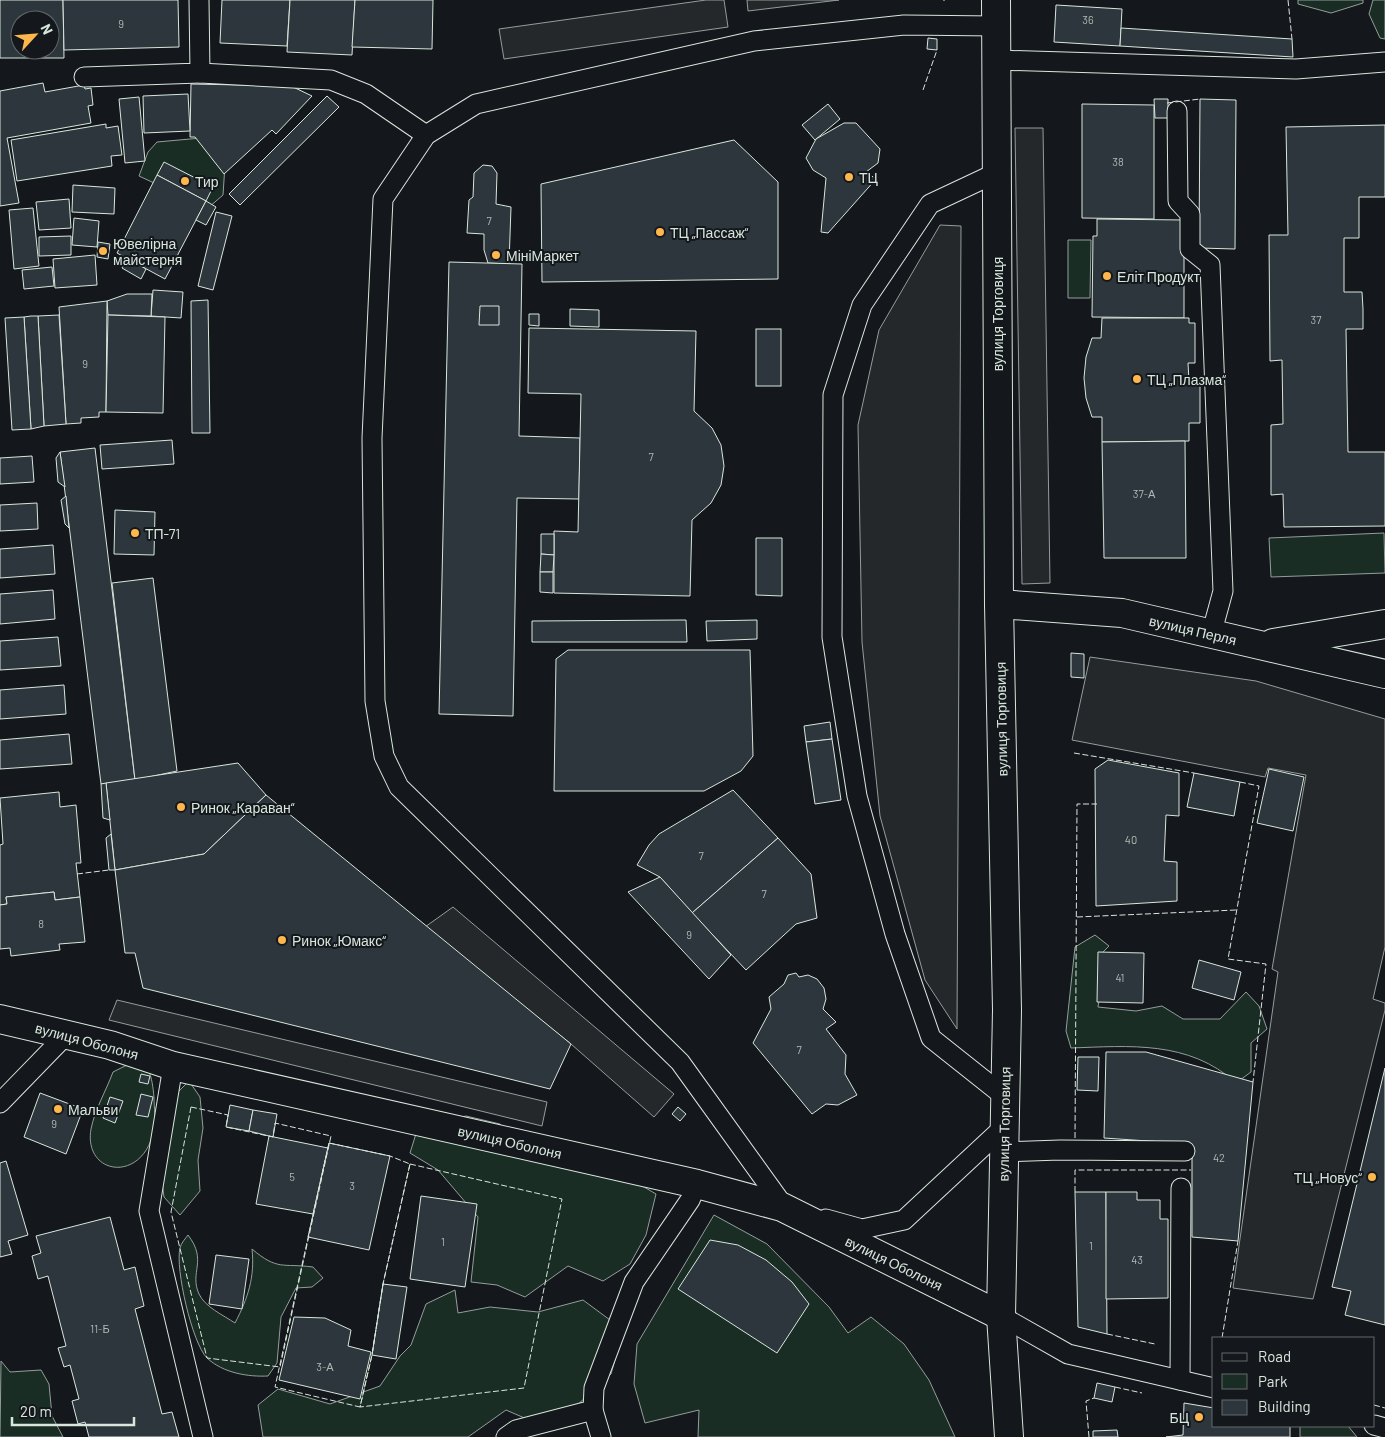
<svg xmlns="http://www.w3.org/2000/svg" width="1385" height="1437" font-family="Barlow,sans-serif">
<rect width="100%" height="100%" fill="#14181c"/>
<g fill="#1a2d24" stroke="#939e99">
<path d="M1298,0h65v3l-32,10 -33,-9z"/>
<path d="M1373,0h12v39l-5,-1 -11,-24z"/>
<path d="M201,138l24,27 -2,30 -15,13 -69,-32 9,-24 9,-10z"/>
<path d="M1068,240h23l-1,58h-22z"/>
<path d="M1384,533l1,40 -114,4 -2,-39z"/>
<path d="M1095,935l14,11 -9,9 3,19 -5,33 38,4 26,-5 21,13h37l26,-27 13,14 8,23 -16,14v29l-15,11c-47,-43 -107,-37 -165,-35l-5,-17 9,-84z"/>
<path d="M133,1062l15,6c4,11 5,18 6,30 0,10 2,20 0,31 -10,55 -71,47 -63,0 4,-20 15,-38 22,-57z"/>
<path d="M189,1081l11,16 3,31 -5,32 2,31 -20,24 -16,-18 -2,-15 16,-90z"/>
<path d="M466,1116l34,8 32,30 83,16 41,24 -10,41 -16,29 -27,17 -35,-15 -43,31 -28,-12 -26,-3 7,-65 -40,-47 -28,-17 9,-29h10z"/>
<path d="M714,1215l53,29 62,63 19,26 23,-16 33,27 25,36 26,57h-257l1,-27 -54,13 -11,-39 3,-40z"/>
<path d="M188,1235c20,26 1,37 11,59 6,13 24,21 36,29 13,-25 20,-46 17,-74 26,22 30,14 61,18l10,11 -11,9 -16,1 -15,29 -4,46 -9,13c-20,1 -45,-3 -61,-18 -15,-15 -32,-90 -27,-110 1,-5 6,-10 8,-13z"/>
<path d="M455,1290l3,23 32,-6 48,5 45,-12 27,20 8,29 -7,25 -36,33 -39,16 -30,-13 -38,27h-205l-5,-32 20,-16 52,15 50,-18 20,-30 11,-11 15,-41z"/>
<path d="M1,1361l9,11 31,-2 8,14 3,32 11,21h-63z"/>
<path d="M1300,1426h48l9,11h-57z"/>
</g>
<g fill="#24282b" stroke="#939e99">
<path d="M706,0h18l4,27 -224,32 -5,-30z"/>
<path d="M747,0h92l-91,11z"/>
<path d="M1015,128h28l7,455 -28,1z"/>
<path d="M940,225l21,1 -4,803 -32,-49 -45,-164 -18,-174 -4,-217 21,-95z"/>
<path d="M1090,657l166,24 129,38v228l-12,52 12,4v7l-72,289 -80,-11 45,-316 -6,-3 34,-194 -38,-7 -3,9 -193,-37z"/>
<path d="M453,907l221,187 -20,23 -83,-73 -146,-117z"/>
<path d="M117,1000l430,102 -5,24 -433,-106z"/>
</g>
<g fill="#2c363c" stroke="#d8e6dc" fill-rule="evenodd">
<path d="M0,0h63l1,58h-64zM20,20h30v30h-30z"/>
<path d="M63,0h115l1,47 -115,3z"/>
<path d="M222,0h68l-3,46 -67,-3z"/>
<path d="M290,0h65l-3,55 -65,-3z"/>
<path d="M355,0h78l-1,49 -80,-2z"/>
<path d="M1056,5l66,4 -2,37 -66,-4z"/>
<path d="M1121,28l171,11 1,18 -173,-11z"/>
<path d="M928,38l9,1v11l-10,-1z"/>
<path d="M43,83l2,9 39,-7 1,4 6,-1 2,17 -5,1 3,17 -84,15 12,65 -19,3v-115z"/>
<path d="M191,84l100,2 21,10 -36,38 -4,-4 -48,44 -29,-37h-5z"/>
<path d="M188,94l2,37 -46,2 -1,-37z"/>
<path d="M327,96l12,11 -99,98 -11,-11z"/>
<path d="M139,97l6,64 -20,2 -6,-64z"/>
<path d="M1154,99h14v19h-13z"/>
<path d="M1200,99l36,1 -1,149 -36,-1z"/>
<path d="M828,104l12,15 -25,21 -13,-15z"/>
<path d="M1082,104l72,1v114l-72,-1z"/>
<path d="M844,123h12l24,26 -2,14 -12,9 10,7 -48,54 -7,-1 5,-54 -13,-8 -7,-12 10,-19z"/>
<path d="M106,124v4l12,-2 4,29 -11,1 1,10 -95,15 -6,-41z"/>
<path d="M1385,125v72h-26v41h-15v54h18l1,17v20h-17l2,123h37v74l-101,1 -1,-33 -12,1v-70l12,-1 -1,-64 -12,1 -1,-126h19l-2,-108z"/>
<path d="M734,140l44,42v97l-236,3 -1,-98z"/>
<path d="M164,162l49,25 -7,14 -49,-26z"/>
<path d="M483,165l9,1 5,7 -1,31 15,3 -2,57 -21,-1 -4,-13v-16l-17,-1 2,-33 4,-3 1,-24z"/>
<path d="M157,175l49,26 -41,78 -48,-26z"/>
<path d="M73,185l42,3 -1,26 -42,-2z"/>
<path d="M69,199l2,29 -32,2 -3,-28z"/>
<path d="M206,201l10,6 -10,18 -10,-5z"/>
<path d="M33,208l6,58 -25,3 -5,-59z"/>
<path d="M216,212l16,4 -19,74 -15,-4z"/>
<path d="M74,218l25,3 -2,26 -25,-2z"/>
<path d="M1097,219l87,1v98l-92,-1 1,-81h4z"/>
<path d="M71,236v19l-32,1v-19z"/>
<path d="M98,242l12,2 -2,15 -11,-2z"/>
<path d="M95,255l2,30 -42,3 -2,-29z"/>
<path d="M127,258l19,11 -5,10 -19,-11z"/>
<path d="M449,262l73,2 -3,172 61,2 -1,61 -62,-1 -4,218 -74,-2z"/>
<path d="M52,267l2,19 -30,3 -2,-19z"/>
<path d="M153,290l30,2 -2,26 -30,-2z"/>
<path d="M127,294h25l-1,22 -43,-1 -1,-14z"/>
<path d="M208,300l2,133h-18l-1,-132z"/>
<path d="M107,301l-1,111h-7v5l-18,1v5l-15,1 -7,-117z"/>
<path d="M480,306h19v19h-20z"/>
<path d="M570,309l29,1v17l-29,-1z"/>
<path d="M529,314h10v12l-10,-1z"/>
<path d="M59,315l7,109 -22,2 -6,-110z"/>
<path d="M108,315l57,2 -2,96 -57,-1z"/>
<path d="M31,316h7l6,110 -13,3 -7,-112z"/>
<path d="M24,317l7,112 -19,1 -7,-112z"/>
<path d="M1102,318h87v5h6v40h-7l1,18 11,1v41h-11v18l-87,1v-25h-10l-6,-19 -2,-20 2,-21 6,-19h9z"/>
<path d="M529,328l167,3 -2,80 18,17 9,17 3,21 -3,19 -10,18 -19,17 -2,76 -136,-3v-62l24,1 3,-138 -53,-1z"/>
<rect x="756" y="329" width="25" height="57"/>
<path d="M172,440l2,24 -72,5 -2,-24z"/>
<path d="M1185,441l1,117h-82l-2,-116z"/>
<path d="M95,448l40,332 -34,4 -41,-332z"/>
<path d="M60,452l5,35 -7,-5 -2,-24z"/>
<path d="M32,456l2,26 -34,2v-26z"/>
<path d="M66,496l3,32 -4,-4 -4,-24z"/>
<path d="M37,503l1,26 -38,2v-26z"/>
<path d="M115,510l40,2 -1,43 -40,-1z"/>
<path d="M541,534h13v21l-13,-1z"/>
<path d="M756,538h26v58l-26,-1z"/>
<path d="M53,545l2,29 -55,4v-29z"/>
<path d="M541,554l13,1 -1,17h-13z"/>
<path d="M540,572h13v21l-13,-1z"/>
<path d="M153,578l24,193 -42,9 -23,-197z"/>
<path d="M53,590l2,29 -55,5v-30z"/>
<path d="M686,620l1,22h-155v-21z"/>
<path d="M757,620v19l-50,2 -1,-20z"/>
<path d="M58,637l3,29 -61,4v-29z"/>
<path d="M568,650h182l3,106 -12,15 -37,20h-150l2,-132z"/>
<path d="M1071,653l13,1v24l-13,-1z"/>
<path d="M64,685l2,29 -66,5v-29z"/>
<path d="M830,722l2,17 -26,3 -2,-16z"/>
<path d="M69,734l3,30 -72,5v-29z"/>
<path d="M832,739l9,61 -26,4 -9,-62z"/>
<path d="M1108,760l71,13v43l-13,-1 -2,46 13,1v39l-81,5 -1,-137z"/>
<path d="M238,763l28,32 -62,59 -89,16 -9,-87z"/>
<path d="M1269,769l35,8 -11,54 -36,-8z"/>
<path d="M1194,773l46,9 -6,34 -47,-9z"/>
<path d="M106,783l4,37 -7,-2 -2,-34z"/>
<path d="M733,790l45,48 -86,75 -32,-36 -23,-12 12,-20 10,-11z"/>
<path d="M59,792l1,15 16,-2 5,58h-5l4,34 -25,3 -1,-8 -48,5 1,7 -7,1v-60l3,-1 -3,-46z"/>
<path d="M266,795l305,249 -21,45 -407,-101 -8,-35h-10l-10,-83 89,-16z"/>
<path d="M111,834l4,36h-6l-3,-32z"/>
<path d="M778,838l33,36 6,44 -21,6 -50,46 -54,-57z"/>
<path d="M660,877l71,78 -22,24 -81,-87z"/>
<path d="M54,892l1,8 25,-3 5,45 -26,2 1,6 -49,6 -1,-8 -10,1v-44l7,-1 -1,-7z"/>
<path d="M1098,952l46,1 -1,50 -46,-1z"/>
<path d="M1199,960l42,12 -7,28 -42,-12z"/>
<path d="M796,973l3,4 9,-2 9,4 7,9 2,11 -3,10 13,13 -10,7 20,26 -1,19 12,21 -19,10 -12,-1 -14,10 -59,-71 18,-34 -2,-12 15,-13 4,-9z"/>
<path d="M1106,1052h40l107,30 -15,159 -46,-4v-93l-88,-6z"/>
<path d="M1078,1057h21l-1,34 -21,-1z"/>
<path d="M1385,1068v257l-40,-10 6,-24 -19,-4z"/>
<path d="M141,1074l9,2 -2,8 -9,-2z"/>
<path d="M40,1093l43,16 -17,45 -42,-17z"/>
<path d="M141,1094l12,3 -5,20 -12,-2z"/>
<path d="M110,1097l13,4 -8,22 -12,-5z"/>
<path d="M230,1105l23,5 -4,21 -23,-4z"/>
<path d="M678,1107l8,7 -6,7 -8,-7z"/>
<path d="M253,1110l24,4 -4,23 -24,-6z"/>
<path d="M269,1136l59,12 -15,66 -57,-10z"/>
<path d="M329,1143l61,13 -21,94 -61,-13z"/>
<path d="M6,1161l22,74 -20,6 4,13 -12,3v-94z"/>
<path d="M1075,1192h31l1,142 -29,-7z"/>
<path d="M1106,1192h31v8h23v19h8v79l-62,1z"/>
<path d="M421,1196l56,8 -12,83 -55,-8z"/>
<path d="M110,1217l14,53 11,-3 9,39 -9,3 27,105 10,-2 7,25h-90l-4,-15 -7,2 -6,-23 7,-2 -9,-34 -6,2 -6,-19 8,-2 -18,-70 -10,3 -6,-23 9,-3 -5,-17z"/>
<path d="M710,1240l28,5 28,15 26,22 17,22 -32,49 -99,-64z"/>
<path d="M216,1255l33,4 -7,50 -33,-5z"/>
<path d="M383,1284l24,3 -11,72 -24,-4z"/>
<path d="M294,1317l31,1 26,12 -3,16 23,6 -11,47 -81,-19z"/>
<path d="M1097,1383l18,4 -3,15 -18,-4z"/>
<path d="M1184,1403l30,5v18h76v11h-124l17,-2z"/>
<path d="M1117,1430l1,7h-25v-6z"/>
</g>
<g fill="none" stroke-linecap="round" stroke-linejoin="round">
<defs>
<g id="service">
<path d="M997,60l299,9 89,-7"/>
<path d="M200,73l131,7 35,14 60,41"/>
<path d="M84,77l116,-4 -1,-73"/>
<path d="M1177,111l1,90 12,13v35l20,16 13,326 -12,44"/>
<path d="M996,173l-66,31 -68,101 -29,90 -1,242 25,159 38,138 36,104 73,58"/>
<path d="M173,1066l-24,145 54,226"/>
<path d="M0,1103l66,-68"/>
<path d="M1004,1152l56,-2 125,1"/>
<path d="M785,1208l-105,-146 -281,-275 -15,-31 -9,-55 -3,-263 11,-239 43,-64 50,-31 278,-63 150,-16 92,1"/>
<path d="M826,1219l36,10 42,-9 100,-93"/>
<path d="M1001,1316l67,38 146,34"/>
<path d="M1180,1380l1,-192"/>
<path d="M593,1410l8,27"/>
<path d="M1374,1425l11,3"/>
<path d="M506,1437l10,-7 77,-20 1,-22 40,-106 56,-82 7,-16"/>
</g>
<g id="minor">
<path d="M999,604l123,9 263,61"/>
<path d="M1273,643l112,-19"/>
<path d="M0,1019l110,26 63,21 524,118 85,23 219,109"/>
</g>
<path id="secondary" d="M996,0l3,604 8,406 -6,306 8,121"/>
</defs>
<use href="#service" stroke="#d8e6dc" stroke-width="21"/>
<use href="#minor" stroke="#d8e6dc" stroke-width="30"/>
<use href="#secondary" stroke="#d8e6dc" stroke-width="30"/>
<use href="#service" stroke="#14181c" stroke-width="19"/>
<use href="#minor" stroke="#14181c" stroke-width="28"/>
<use href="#secondary" stroke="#14181c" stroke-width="28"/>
<g stroke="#d8e6dc" stroke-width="1" stroke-dasharray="6 2.5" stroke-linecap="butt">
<path d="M1288,0l4,39"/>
<path d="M944,1v-1"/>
<path d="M923,90l14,-40"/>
<path d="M1167,103l33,-4"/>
<path d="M1074,753l120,20"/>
<path d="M1240,782l19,4 -31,173 38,5 -13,118"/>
<path d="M77,874l32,-4"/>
<path d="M1077,917l159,-7"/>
<path d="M191,1107l37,8 -2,12 47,10 2,-14 56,13 -51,231 -73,-9 -36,-146z"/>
<path d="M1075,1138l2,-334h20"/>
<path d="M329,1143l61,13 20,8 -27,120 -11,71 -12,52 -85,-20z"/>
<path d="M410,1164l152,35 -38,189 -164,19 12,-52 11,-71z"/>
<path d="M1075,1192v-22h116"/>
<path d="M1107,1334l48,10"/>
<path d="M1222,1338l16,-97"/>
<path d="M1115,1387l27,6"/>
<path d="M1374,1405l11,3"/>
<path d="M1089,1437l-3,-36 8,-3"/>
</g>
</g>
<g fill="#ffb74d" stroke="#14181c" stroke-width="2">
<circle cx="849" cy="177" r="5"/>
<circle cx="185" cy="181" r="5"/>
<circle cx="660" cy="232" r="5"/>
<circle cx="103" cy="251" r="5"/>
<circle cx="496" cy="255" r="5"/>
<circle cx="1107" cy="276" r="5"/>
<circle cx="1137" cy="379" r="5"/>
<circle cx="135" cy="533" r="5"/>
<circle cx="181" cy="807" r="5"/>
<circle cx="282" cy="940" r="5"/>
<circle cx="58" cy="1109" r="5"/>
<circle cx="1372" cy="1177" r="5"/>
<circle cx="1199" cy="1417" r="5"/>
</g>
<g text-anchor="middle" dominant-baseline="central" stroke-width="4" stroke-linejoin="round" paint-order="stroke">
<g font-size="11" fill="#adbab4">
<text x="1088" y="19">36</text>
<text x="121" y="23">9</text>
<text x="1118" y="161">38</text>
<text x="489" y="220">7</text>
<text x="1316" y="319">37</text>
<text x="85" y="363">9</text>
<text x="651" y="456">7</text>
<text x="1144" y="493">37-А</text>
<text x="1131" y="839">40</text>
<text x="701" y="855">7</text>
<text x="764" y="893">7</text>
<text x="41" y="923">8</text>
<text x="689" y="934">9</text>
<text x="1120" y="977">41</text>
<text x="799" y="1049">7</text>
<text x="54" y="1123">9</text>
<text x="1219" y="1157">42</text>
<text x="292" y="1176">5</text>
<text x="352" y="1185">3</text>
<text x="443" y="1241">1</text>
<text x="1091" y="1245">1</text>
<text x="1137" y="1259">43</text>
<text x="100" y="1328">11-Б</text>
<text x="325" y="1366">3-А</text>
</g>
<g font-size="14" fill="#d8e6dc" stroke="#14181c" text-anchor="start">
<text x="859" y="177">ТЦ</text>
<text x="195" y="181">Тир</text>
<text x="670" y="232">ТЦ „Пассаж“</text>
<text x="113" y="243">Ювелірна<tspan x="113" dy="16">майстерня</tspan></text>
<text x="506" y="255">МініМаркет</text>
<text x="1117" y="276">Еліт Продукт</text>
<text x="1147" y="379">ТЦ „Плазма“</text>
<text x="145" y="533">ТП-71</text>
<text x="191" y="807">Ринок „Караван“</text>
<text x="292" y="940">Ринок „Юмакс“</text>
<text x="68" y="1109">Мальви</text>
<text x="1362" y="1177" text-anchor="end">ТЦ „Новус“</text>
<text x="1189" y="1417" text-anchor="end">БЦ</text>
</g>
<g font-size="14" fill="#d8e6dc" stroke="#14181c">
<text transform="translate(997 314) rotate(-90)">вулиця Торговиця</text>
<text transform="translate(1193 630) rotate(13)">вулиця Перля</text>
<text transform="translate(1001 719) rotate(-91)">вулиця Торговиця</text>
<text transform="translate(87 1041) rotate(15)">вулиця Оболоня</text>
<text transform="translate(1004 1124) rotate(-89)">вулиця Торговиця</text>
<text transform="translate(510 1142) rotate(13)">вулиця Оболоня</text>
<text transform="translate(894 1263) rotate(26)">вулиця Оболоня</text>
</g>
</g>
<rect x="1212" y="1337" width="162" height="90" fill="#14181c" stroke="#626a69"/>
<rect x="1222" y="1353" width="25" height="8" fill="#14181c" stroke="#626a69"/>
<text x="1258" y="1362" font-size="15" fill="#d8e6dc">Road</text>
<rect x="1222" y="1374" width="25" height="15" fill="#1a2d24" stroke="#626a69"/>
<text x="1258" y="1387" font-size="15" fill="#d8e6dc">Park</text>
<rect x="1222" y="1400" width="25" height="15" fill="#2c363c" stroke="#626a69"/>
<text x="1258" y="1412" font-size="15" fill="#d8e6dc">Building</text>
<g transform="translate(35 35) rotate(64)"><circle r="24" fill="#14181c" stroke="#626a69"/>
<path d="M0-4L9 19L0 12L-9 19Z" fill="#ffb74d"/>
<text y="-8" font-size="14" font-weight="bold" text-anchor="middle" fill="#d8e6dc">N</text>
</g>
<path d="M12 1417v8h122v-8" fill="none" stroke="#d8e6dc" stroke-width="2.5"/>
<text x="20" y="1417" font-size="15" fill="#d8e6dc" stroke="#14181c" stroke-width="4" paint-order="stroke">20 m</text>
</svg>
